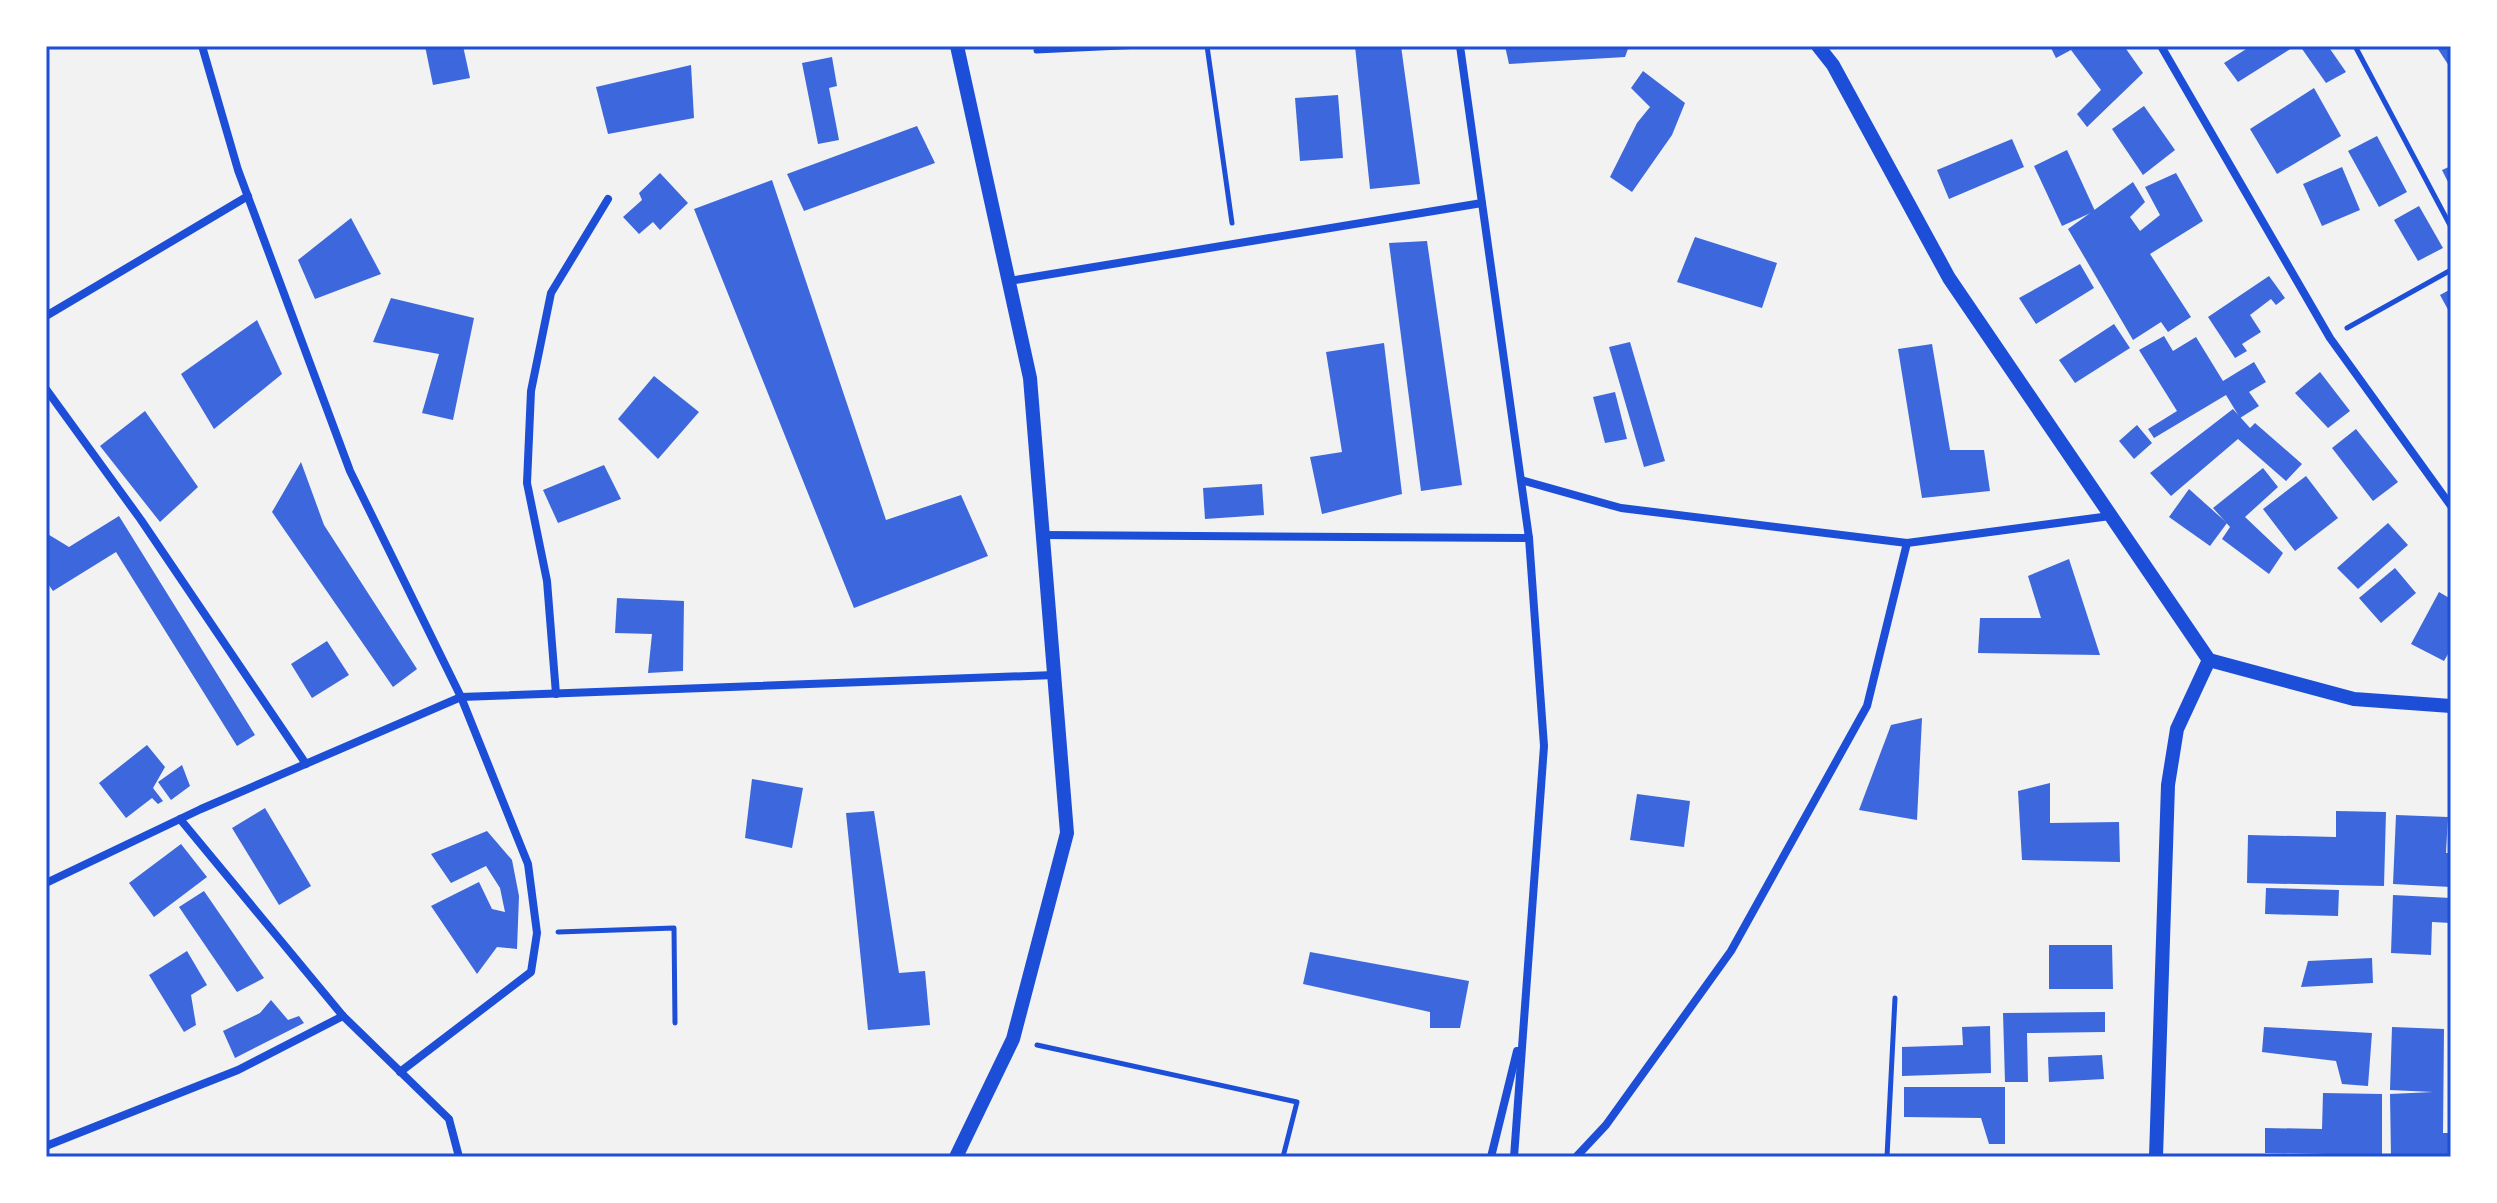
<svg xmlns="http://www.w3.org/2000/svg" width="2497" height="1203" font-family="'Noto Sans',sans-serif">
<rect width="100%" height="100%" fill="#f2f2f2"/>
<g fill="#3d67dc">
<path d="M425,46h38l7,32 -37,7z"/>
<path d="M1355,46h46l19,138 -50,5z"/>
<path d="M1505,46h124l-4,11 -116,7z"/>
<path d="M2050,46h74l19,27 -56,54 -10,-13 24,-24 -30,-40 -15,8z"/>
<path d="M2251,46h44l-57,36 -14,-19z"/>
<path d="M2300,46h28l18,26 -20,11z"/>
<path d="M2436,46h15v23z"/>
<path d="M832,57l5,29 -8,2 10,52 -21,4 -16,-81z"/>
<path d="M691,65l3,53 -86,16 -12,-47z"/>
<path d="M1643,71l42,32 -13,32 -40,57 -22,-15 27,-54 13,-16 -19,-19z"/>
<path d="M2314,88l27,48 -64,38 -27,-45z"/>
<path d="M1338,95l5,63 -43,3 -5,-63z"/>
<path d="M2144,106l31,44 -32,25 -31,-46z"/>
<path d="M917,126l18,37 -131,48 -17,-37z"/>
<path d="M2377,136l30,56 -28,15 -31,-56z"/>
<path d="M2012,139l12,28 -75,32 -12,-29z"/>
<path d="M2067,150l28,61 -33,15 -28,-60z"/>
<path d="M2451,166v22l-9,-18z"/>
<path d="M2342,167l18,43 -38,16 -19,-42z"/>
<path d="M660,173l28,30 -28,27 -7,-8 -14,12 -16,-17 19,-17 -3,-7z"/>
<path d="M2176,173l27,48 -53,33 41,63 -23,15 -7,-10 -28,18 -65,-111 65,-47 12,20 -15,15 10,14 20,-16 -15,-28z"/>
<path d="M772,180l114,340 75,-25 27,61 -134,52 -160,-399z"/>
<path d="M2419,206l24,42 -25,13 -24,-41z"/>
<path d="M351,218l30,56 -66,25 -17,-39z"/>
<path d="M1695,237l82,26 -15,45 -85,-26z"/>
<path d="M1427,241l35,244 -41,6 -32,-248z"/>
<path d="M2080,264l14,24 -58,36 -17,-26z"/>
<path d="M2269,276l16,22 -9,7 -5,-6 -21,16 11,17 -19,12 5,7 -12,7 -27,-41z"/>
<path d="M2451,289v26l-11,-20z"/>
<path d="M391,298l83,20 -21,102 -31,-7 17,-59 -66,-12z"/>
<path d="M257,320l25,54 -68,55 -33,-55z"/>
<path d="M2114,324l16,24 -55,35 -16,-23z"/>
<path d="M2164,336l9,15 23,-14 27,44 31,-19 12,20 -17,10 10,14 -19,12 -14,-23 -72,43 -6,-9 29,-18 -38,-61z"/>
<path d="M1630,342l35,119 -21,6 -35,-120z"/>
<path d="M1384,343l18,151 -80,20 -12,-57 32,-5 -16,-100z"/>
<path d="M1932,344l18,106h34l6,41 -68,7 -24,-149z"/>
<path d="M2320,372l30,39 -22,17 -33,-35z"/>
<path d="M654,376l45,36 -41,47 -40,-40z"/>
<path d="M1615,392l12,47 -22,4 -12,-46z"/>
<path d="M2233,409l17,19 5,-5 47,41 -16,17 -48,-42 -67,57 -21,-23z"/>
<path d="M145,411l53,76 -38,35 -60,-76z"/>
<path d="M2137,425l15,18 -18,16 -15,-18z"/>
<path d="M2356,429l42,53 -25,19 -41,-53z"/>
<path d="M301,462l23,63 93,144 -24,18 -121,-175z"/>
<path d="M604,465l17,34 -63,24 -15,-33z"/>
<path d="M2263,468l15,19 -33,30 38,36 -14,21 -47,-35 8,-12 -17,-19z"/>
<path d="M2306,476l32,42 -43,33 -32,-42z"/>
<path d="M1262,484l2,31 -59,4 -2,-31z"/>
<path d="M2189,489l38,34 -17,23 -41,-29z"/>
<path d="M119,516l136,219 -18,11 -121,-194 -63,39 -7,-10v-48l23,14z"/>
<path d="M2388,523l20,22 -50,44 -21,-21z"/>
<path d="M2069,559l31,96 -122,-2 2,-35h61l-13,-42z"/>
<path d="M2395,568l21,25 -35,30 -22,-25z"/>
<path d="M2439,592l12,7v50l-7,12 -33,-17z"/>
<path d="M617,598l67,3 -1,70 -35,2 4,-39 -37,-1z"/>
<path d="M327,641l22,34 -37,23 -21,-34z"/>
<path d="M1922,718l-5,102 -58,-10 32,-85z"/>
<path d="M147,745l18,22 -12,21 10,13 -5,3 -6,-6 -26,20 -27,-35z"/>
<path d="M182,765l8,21 -19,14 -13,-18z"/>
<path d="M752,779l51,9 -11,60 -47,-10z"/>
<path d="M2050,783v40l69,-1 1,40 -98,-2 -4,-69z"/>
<path d="M1637,794l53,7 -6,46 -54,-7z"/>
<path d="M265,808l46,78 -32,19 -47,-77z"/>
<path d="M874,811l25,162 26,-2 5,54 -62,5 -22,-217z"/>
<path d="M2336,811l50,1 -2,74 -137,-3 1,-48 88,2z"/>
<path d="M2396,815l52,2 -2,36h5v34l-58,-3z"/>
<path d="M487,831l25,29 7,36 -2,53 -20,-2 -20,27 -46,-68 48,-24 13,27 13,3 -5,-24 -14,-22 -35,17 -20,-29z"/>
<path d="M181,844l26,33 -53,40 -25,-34z"/>
<path d="M2266,888l73,2 -1,26 -73,-2z"/>
<path d="M204,891l60,87 -27,14 -58,-85z"/>
<path d="M2393,895l58,3v25l-19,-1 -1,33 -40,-2z"/>
<path d="M2049,945h63l1,44h-64z"/>
<path d="M187,951l20,34 -16,10 5,30 -12,7 -35,-57z"/>
<path d="M1310,952l159,29 -9,47h-30v-16l-127,-28z"/>
<path d="M2372,958l1,25 -72,4 7,-26z"/>
<path d="M271,1000l17,20 11,-4 5,7 -69,35 -12,-27 37,-18z"/>
<path d="M2105,1012v20l-78,1 1,49h-23l-2,-69z"/>
<path d="M1990,1026l1,47 -89,3v-29l61,-2 -1,-18z"/>
<path d="M2264,1027l108,6 -4,53 -26,-2 -6,-23 -74,-9z"/>
<path d="M2392,1027l52,2 -1,104h8v24h-60l-1,-63 43,-2 -43,-2z"/>
<path d="M2102,1055l2,24 -55,3 -1,-25z"/>
<path d="M1904,1087h101v57h-16l-8,-26 -77,-1z"/>
<path d="M2323,1093l59,1v61l-117,-2v-25l57,1z"/>
</g>
<g fill="none" stroke-linecap="round" stroke-linejoin="round">
<g stroke="#1d4ed8" stroke-width="5">
<path d="M1207,46l25,177"/>
<path d="M2355,46l96,181"/>
<path d="M1036,51l106,-5"/>
<path d="M2347,328l104,-58"/>
<path d="M558,932l116,-4 1,95"/>
<path d="M1037,1045l260,57 -14,55"/>
<path d="M1887,1157l8,-159"/>
</g>
<g stroke="#1d4ed8" stroke-width="8">
<path d="M202,46l36,124 112,301 111,226 593,-22"/>
<path d="M2161,46l169,292 121,168"/>
<path d="M1009,281l473,-78"/>
<path d="M46,316l202,-120"/>
<path d="M46,389l95,131 165,244"/>
<path d="M1521,480l100,28 286,35 203,-27"/>
<path d="M1043,535l486,3 -69,-492"/>
<path d="M556,694l-9,-113 -20,-98 4,-92 20,-98 57,-94"/>
<path d="M180,819l163,197 106,103 10,38"/>
<path d="M46,883l155,-74 260,-112 67,167 9,69 -6,39 -131,100"/>
<path d="M46,1146l192,-76 105,-54"/>
<path d="M1491,1157l26,-106"/>
<path d="M1514,1157l30,-411 -15,-208"/>
<path d="M1576,1157l30,-32 125,-174 136,-245 40,-163"/>
</g>
<g stroke="#1d4ed8" stroke-width="14">
<path d="M1818,46l15,19 116,213 260,382 145,39 97,7"/>
<path d="M956,1157l57,-118 54,-206 -37,-455 -73,-332"/>
<path d="M2156,1157l12,-372 9,-56 32,-69"/>
</g>
</g>
<rect width="2497" height="1203" fill="none" stroke="#ffffff" stroke-width="96"/>
<rect x="48" y="48" width="2401" height="1107" fill="none" stroke="#1d4ed8" stroke-width="3"/>
</svg>
